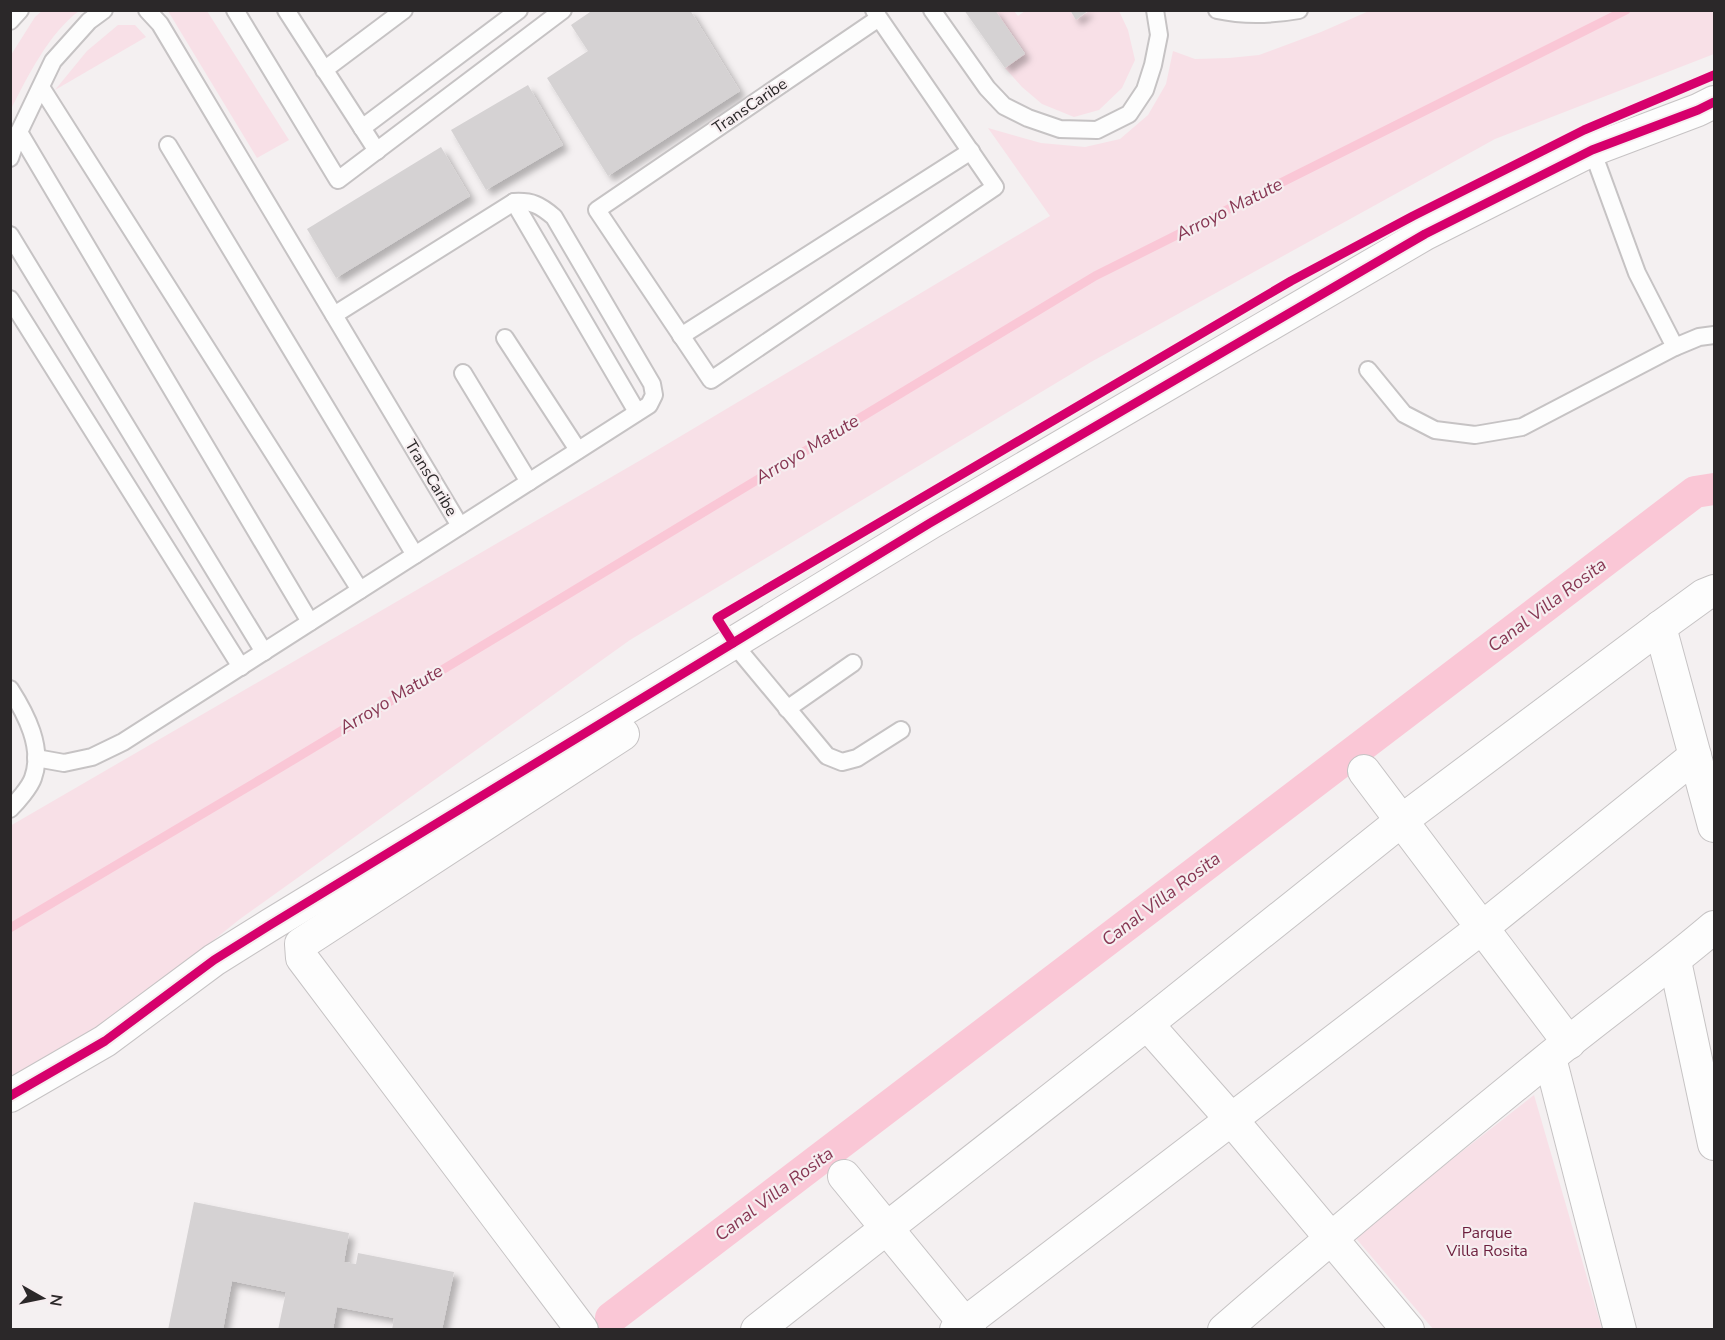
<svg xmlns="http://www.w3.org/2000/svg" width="1725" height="1340" font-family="'Nunito Sans',sans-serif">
<defs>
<filter id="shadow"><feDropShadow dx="5.5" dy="5.5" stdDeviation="3" flood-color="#0004"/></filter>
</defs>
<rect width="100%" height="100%" fill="#f4f0f1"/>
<g fill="#f8e0e7">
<path d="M42,11h37c-30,22 -51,65 -68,98v-54l24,-38z"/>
<path d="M168,11h39l82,129 -32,18z"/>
<path d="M995,11h19l4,5 7,-5h45l6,8 13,-8h30l9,19 7,30 -13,28 -23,22 -25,7 -32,-13 -20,-17 -17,-19 20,-15z"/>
<path d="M1369,11h345v43l-219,85 -404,223 -461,278 -390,279 -200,160 -29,13 -1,-266 629,-365 411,-245 -62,-88 53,15 44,4 35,-8 28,-24 18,-31 7,-33 22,8 34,-1 30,-3 62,-23z"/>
<path d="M118,25h17l11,12 -91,53 32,-39z"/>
<path d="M1534,1095l68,234h-169l-79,-93z"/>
</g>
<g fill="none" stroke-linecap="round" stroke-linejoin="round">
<path stroke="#fac7d6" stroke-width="9" d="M10,928l258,-153 827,-499 531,-266"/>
<path stroke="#fac7d6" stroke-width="32" d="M611,1318l1084,-826 19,-3"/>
</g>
<g fill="#d5d2d3" filter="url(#shadow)">
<path d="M593,10h97l50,81 -132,85 -61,-98 41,-27 -17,-26z"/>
<path d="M964,10h31l30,44 -20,14z"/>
<path d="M1070,10h19l-13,10z"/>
<path d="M528,85l35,60 -77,45 -35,-60z"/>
<path d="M441,147l29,49 -134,82 -29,-49z"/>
<path d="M194,1202l155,31 -5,29 12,2 2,-11 96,19 -12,58h-50l2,-12 -57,-11 -4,23h-55l8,-38 -54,-11 -9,49h-55z"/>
</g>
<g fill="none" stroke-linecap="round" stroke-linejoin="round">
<defs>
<g id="service">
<path d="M147,10l13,14 300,502"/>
<path d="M235,10l103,170 225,-170"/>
<path d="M286,10l91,141"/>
<path d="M874,10l5,8 116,169 -284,193 -114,-170 282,-192"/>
<path d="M932,10l55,78 17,18 24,12 32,11 37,1 32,-16 16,-24 8,-25 6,-30 -4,-25"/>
<path d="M1217,10c28,6 54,5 82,0"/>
<path d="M10,21l10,-11"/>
<path d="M324,70l80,-60"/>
<path d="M41,87l319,503"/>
<path d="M362,128l157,-118"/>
<path d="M19,132l291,490"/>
<path d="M168,145l247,410"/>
<path d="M1592,150l45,123 38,74"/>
<path d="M10,158l9,-26 34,-71 36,-40 15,-11"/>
<path d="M514,202l123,210"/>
<path d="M10,235l254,417"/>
<path d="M10,299l231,368"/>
<path d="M681,336l290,-185"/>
<path d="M505,338l73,112"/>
<path d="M1368,370l36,44 31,16 40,5 47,-8 153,-80 24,-10 15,-2"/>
<path d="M463,373l66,109"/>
<path d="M733,643l94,113 15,6 15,-4 44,-28"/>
<path d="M10,689c16,25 34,59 23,89 -3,9 -16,24 -23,31"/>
<path d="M787,709l66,-46"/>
<path d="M36,758l28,5 28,-6 31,-15 526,-337 5,-10 -2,-11 -98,-167c-14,-12 -22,-16 -40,-15l-180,113"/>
</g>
<g id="minor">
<path d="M1660,627l54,199"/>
<path d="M1364,771l205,272"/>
<path d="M1675,961l39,183"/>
<path d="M1147,1024l84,95 177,211"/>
<path d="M1550,1058l70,272"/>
<path d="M10,1096l95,-55 109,-81 56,-35 660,-402 495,-289 167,-84 106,-40 16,-8"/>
<path d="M844,1176l126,154"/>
<path d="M582,1330l-280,-372 -1,-14 322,-210"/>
<path d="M757,1330l390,-306 254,-203 259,-194 44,-32 10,-4"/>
<path d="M956,1330l527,-403 212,-171"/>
<path d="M1224,1330c112,-97 226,-192 341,-285 50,-40 101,-77 149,-118"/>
</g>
</defs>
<use href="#service" stroke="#c6c3c4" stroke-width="20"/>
<use href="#minor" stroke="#c6c3c4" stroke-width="34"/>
<use href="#service" stroke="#fdfdfd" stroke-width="16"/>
<use href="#minor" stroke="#fdfdfd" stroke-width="32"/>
<defs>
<g id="cycleway">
<path d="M733,643l-16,-25 574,-337 122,-65 171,-86 130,-55"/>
<path d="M10,1096l95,-55 109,-81 56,-35 660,-402 495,-289 167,-84 106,-40 16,-8"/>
</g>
</defs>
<use href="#cycleway" stroke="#f6eef0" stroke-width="13"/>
<use href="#cycleway" stroke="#d6006c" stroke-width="9"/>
</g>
<g text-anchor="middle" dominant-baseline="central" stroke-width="4.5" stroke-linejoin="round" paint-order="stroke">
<g font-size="16" fill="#2b2829" stroke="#f6eef0">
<text transform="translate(750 106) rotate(-34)">TransCaribe</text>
<text transform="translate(431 478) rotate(59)">TransCaribe</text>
</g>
<g font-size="16" fill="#6c1e3c" stroke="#f6eef0">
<text x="1487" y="1233">Parque<tspan x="1487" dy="18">Villa Rosita</tspan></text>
</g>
<g font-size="18" font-style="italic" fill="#873753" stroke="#f6eef0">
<text transform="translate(1229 209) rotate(-27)">Arroyo Matute</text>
<text transform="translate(807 449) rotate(-31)">Arroyo Matute</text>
<text transform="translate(1547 605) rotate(-37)">Canal Villa Rosita</text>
<text transform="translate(391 699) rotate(-31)">Arroyo Matute</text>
<text transform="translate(1161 899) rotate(-37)">Canal Villa Rosita</text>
<text transform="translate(774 1194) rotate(-37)">Canal Villa Rosita</text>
</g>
</g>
<rect width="1725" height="1340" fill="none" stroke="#2b2829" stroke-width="24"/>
<g transform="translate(42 1298) rotate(99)" stroke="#f6eef0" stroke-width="4.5" paint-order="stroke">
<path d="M0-4.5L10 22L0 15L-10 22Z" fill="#2b2829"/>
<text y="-9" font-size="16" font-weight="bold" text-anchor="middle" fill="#2b2829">N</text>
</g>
</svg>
